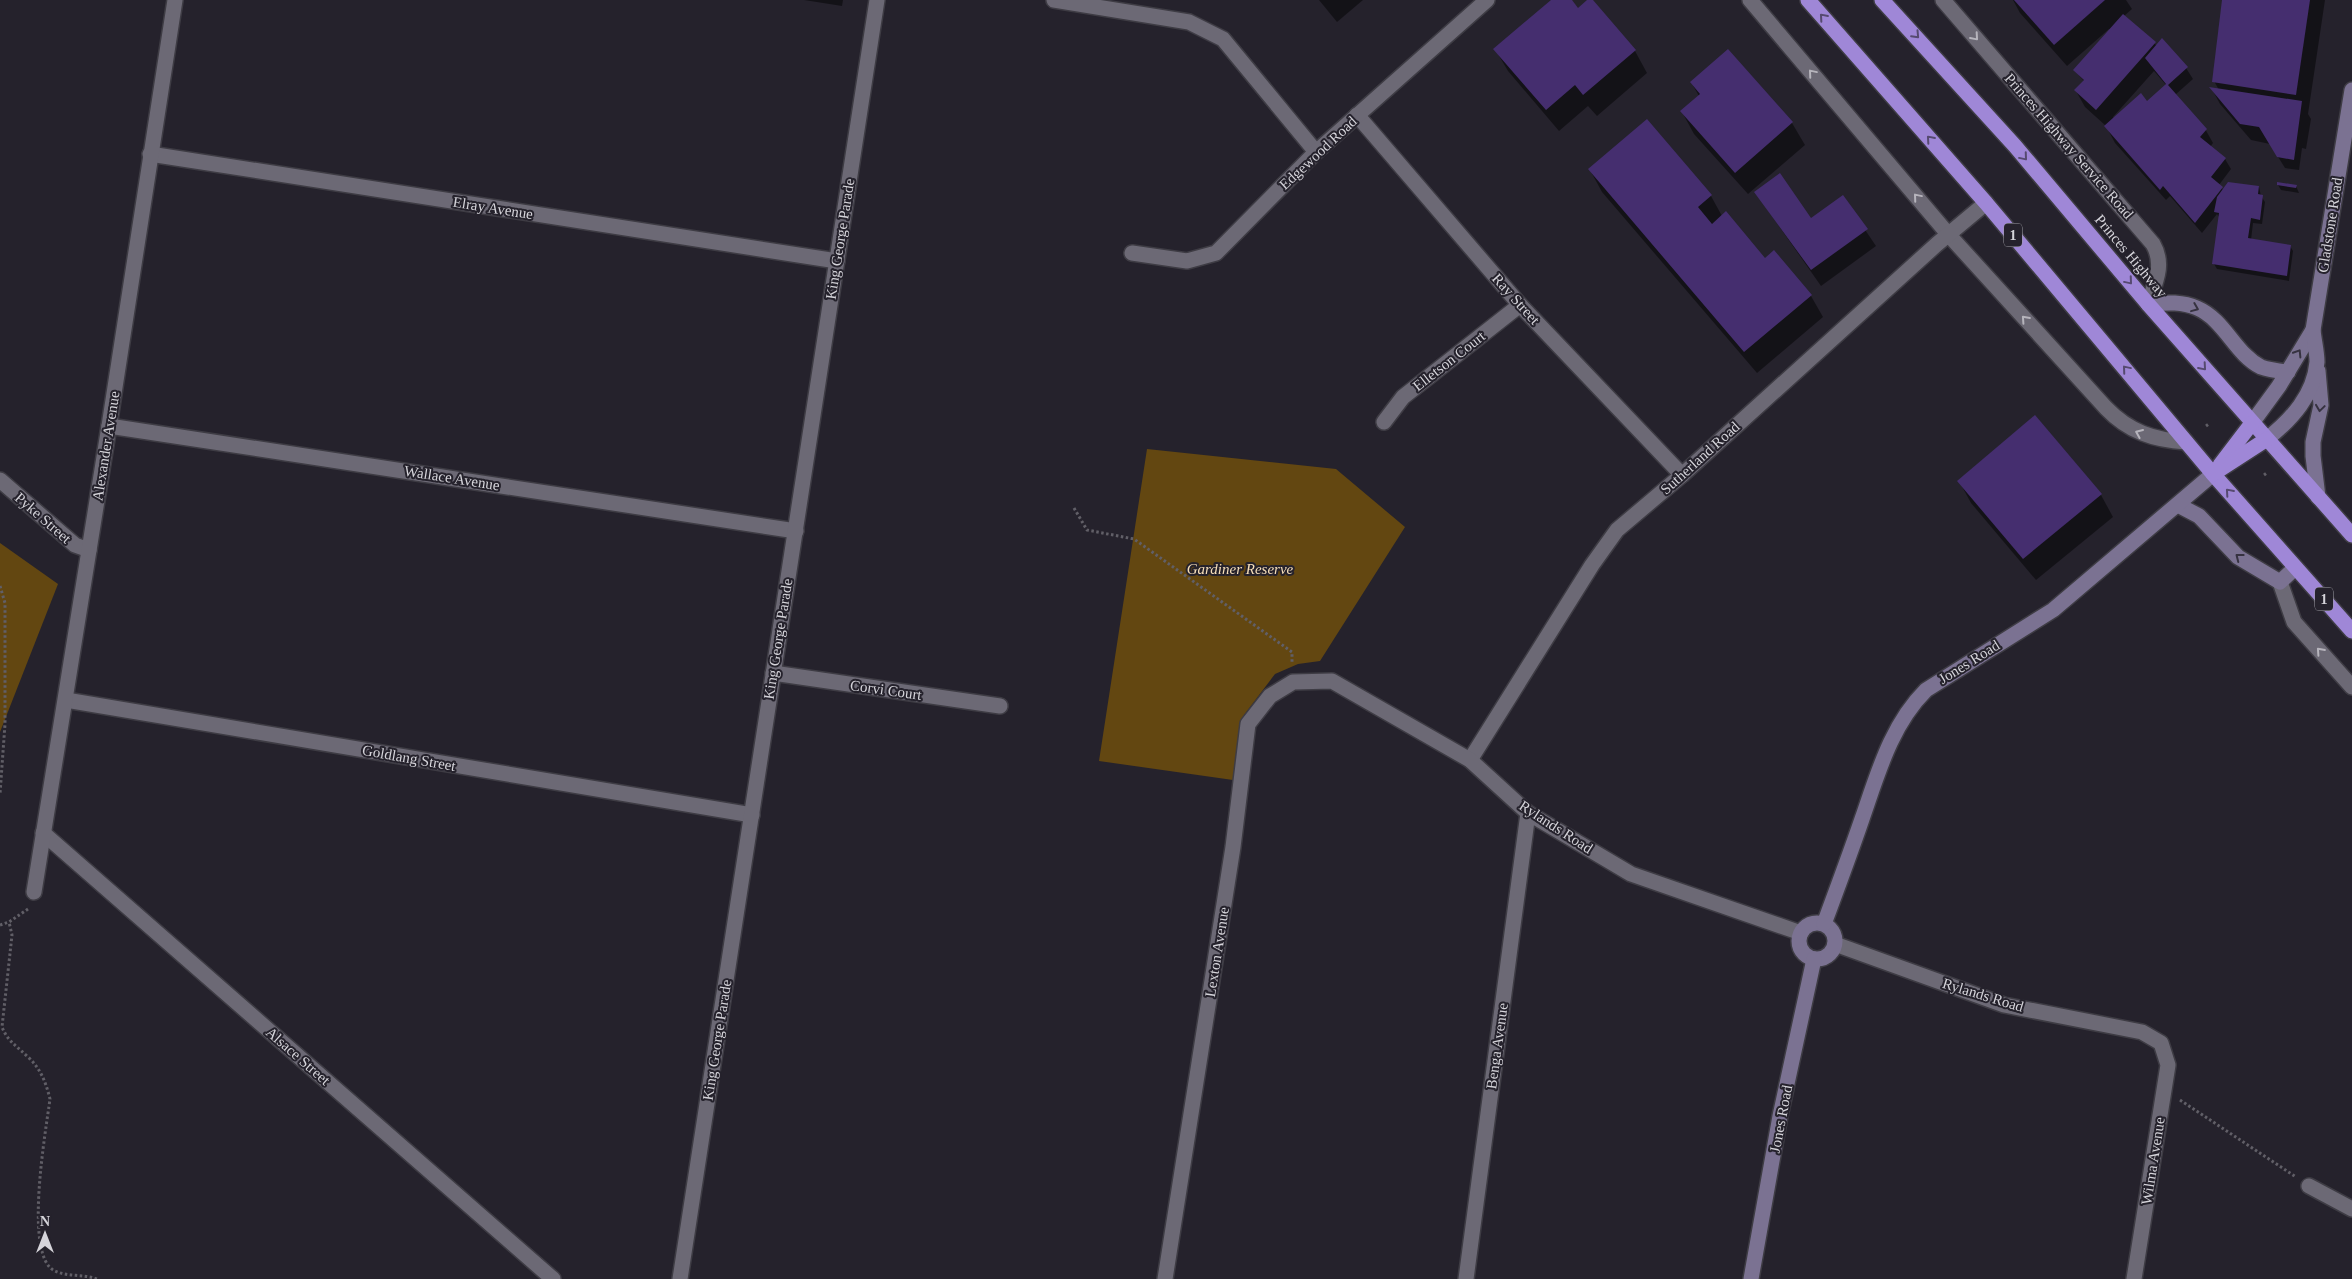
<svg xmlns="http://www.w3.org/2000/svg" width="2352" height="1279" font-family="'Times New Roman',serif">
<rect width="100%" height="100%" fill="#25222c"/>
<g fill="#634711">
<path d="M1147,449l189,20 69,58 -85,134 -22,3 -23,10 -31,41 -11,65 -134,-19z"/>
<path d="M0,543l58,41 -58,148z"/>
</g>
<g fill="#0007" fill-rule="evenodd">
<path d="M804,0h39l-1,6z"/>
<path d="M1319,0h44l-26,22z"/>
<path d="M1553,0h17l8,9 13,-9 44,51 12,22 -50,43 -9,-10 -29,25 -51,-60 -13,-22z"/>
<path d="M2013,0h113l6,9 -8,7 33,30 29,22 7,11 -18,16 29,32 9,16 -3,4 15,12 6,10 -12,16 4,5 36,-3 2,9 4,6 -3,22 -9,-1 -2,17 39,6 3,5 -4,30 -72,-12 -3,-5 5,-47 -2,-3 -15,19 -32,-37 -4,4 -8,-9 -43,-48 -9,-17 -21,-19 -9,-16 8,-10 -10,-11 36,-40 -1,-1 -42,37 -47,-53zM2154,71l12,14 -19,17 -33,17 -1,-2z"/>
<path d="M2223,0h102l-17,114 3,5 -5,30 -4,-1 -3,22 -14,-2 -15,-24 -19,-4 -31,-36 -8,-15 7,1 -5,-9z"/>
<path d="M1728,51l64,72 13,22 -57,49 -54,-60 -12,-22 17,-16 -8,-14z"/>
<path d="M1590,170l121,26 11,20 43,44 46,36 12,21 -66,56 -155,-181z"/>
<path d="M2278,185l18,1 3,7 -18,-3z"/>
<path d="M1755,192l56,27 32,-22 33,49 -55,40z"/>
<path d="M1959,481l142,14 12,22 -77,63 -65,-77z"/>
</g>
<g fill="#452e6f">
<path d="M1551,0h21l6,8 9,-8h6l43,50 -53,45 -8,-10 -29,25 -53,-61z"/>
<path d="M2014,0h91l-51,45z"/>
<path d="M2222,0h88l-14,95 -84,-13z"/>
<path d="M2123,14l33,28 -60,68 -22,-20 10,-10 -11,-10z"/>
<path d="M2162,38l26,29 -20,18 39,44 -7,8 26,21 -15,19 12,10 -28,36 -32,-37 -3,4 -56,-64 37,-33 6,8 19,-17 -21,-26z"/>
<path d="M1728,49l65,73 -58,51 -55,-62 20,-17 -10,-12z"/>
<path d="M2209,87l93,14 -8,59 -17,-3 -18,-30 -19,-3z"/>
<path d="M1647,119l65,76 -14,12 14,17 14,-13 39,47 9,-8 38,45 -68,57 -156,-183z"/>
<path d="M1780,173l31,45 32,-23 25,34 -57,41 -57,-78z"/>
<path d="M2228,182l31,4 -1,8 5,1 -3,25 -9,-2 -3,20 43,7 -4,31 -75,-12 7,-51 -5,-1 3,-15z"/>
<path d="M2277,182l20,3 -1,3 -19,-3z"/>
<path d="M2035,415l67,79 -79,65 -66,-78z"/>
</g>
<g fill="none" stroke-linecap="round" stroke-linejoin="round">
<defs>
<g id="street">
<path d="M1054,0l135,22 34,17 93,113"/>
<path d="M1750,0l198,234 158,174c23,24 48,32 80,34"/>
<path d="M1943,0l210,244c12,21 2,39 -5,60"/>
<path d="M1357,115l163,190 162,170"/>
<path d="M150,154l687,107"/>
<path d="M1132,253l55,8 29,-8 100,-101 171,-152"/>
<path d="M1384,422l19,-25 117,-92"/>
<path d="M109,426l687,105"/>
<path d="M0,480l75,65 14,5"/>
<path d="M2280,582l14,40 58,65"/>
<path d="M773,673l227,33"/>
<path d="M66,700l686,115"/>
<path d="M1470,760l122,-195 25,-35 65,-55 255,-231 49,-41"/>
<path d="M43,833l510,446"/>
<path d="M34,892l75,-466 66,-426"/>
<path d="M1835,944l169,61 138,27 19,11 7,22 -34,214"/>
<path d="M2309,1186l43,23"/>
<path d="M680,1279l197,-1279"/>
<path d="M1165,1279l68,-432 15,-123 22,-28 23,-14 39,-1 138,79 58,53 103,61 170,59"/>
<path d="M1466,1279l62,-466"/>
</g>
<g id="secondary">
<path d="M2148,304c16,-1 33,-3 49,4 28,12 38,46 64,59 8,3 18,4 27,5"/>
<path d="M2318,371l3,34 -8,37v14l5,41"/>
<path d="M2252,423l27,-37 34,-56"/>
<path d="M2267,439c25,-20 47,-44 50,-77 0,-10 -3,-22 -4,-32l39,-240"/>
<path d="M2178,505l21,11 39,41 42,25 15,-14"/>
<circle cx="1817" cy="941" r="18"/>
<path d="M1824,924c13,-35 26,-70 38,-105 16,-46 29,-94 64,-129l127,-80 160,-136"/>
<path d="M1751,1279l29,-163 34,-157"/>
</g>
<g id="highway">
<path d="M1808,0l178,203 227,271 139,157"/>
<path d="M1882,0l133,146 133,158 204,231"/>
<path d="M2220,465l32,-42"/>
<path d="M2213,474l54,-35"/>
</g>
</defs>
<use href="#street" stroke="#3e3c44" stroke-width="18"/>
<use href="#secondary" stroke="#3e3c44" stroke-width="18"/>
<use href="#highway" stroke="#3e3c44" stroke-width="18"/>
<g stroke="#615f67" stroke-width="3" stroke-dasharray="2.5 2.5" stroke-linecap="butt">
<path d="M2206,426l4,-3"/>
<path d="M2264,475l4,-3"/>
<path d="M1074,508l13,22 47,9 158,113v12"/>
<path d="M0,586l5,17v121l-5,70"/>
<path d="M28,909l-19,13 3,13 -10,92c6,15 15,19 26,30 13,12 18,26 22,42 -4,31 -27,158 5,172 13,6 29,3 42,8"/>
<path d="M0,925l9,-3"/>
<path d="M2180,1100l116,77"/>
</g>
<use href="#street" stroke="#6c6975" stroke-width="15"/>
<use href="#secondary" stroke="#7b7292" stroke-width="15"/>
<use href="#highway" stroke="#9f87d7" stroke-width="15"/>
</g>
<defs><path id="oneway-chevron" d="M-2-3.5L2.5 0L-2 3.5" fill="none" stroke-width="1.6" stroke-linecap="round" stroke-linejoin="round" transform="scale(1.25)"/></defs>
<g stroke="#564a70">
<use href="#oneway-chevron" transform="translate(1823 17) rotate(-131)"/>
<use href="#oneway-chevron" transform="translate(1916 35) rotate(47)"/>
<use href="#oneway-chevron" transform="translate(1930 139) rotate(-131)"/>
<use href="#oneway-chevron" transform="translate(2024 157) rotate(50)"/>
<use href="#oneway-chevron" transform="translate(2129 281) rotate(50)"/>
<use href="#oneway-chevron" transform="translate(2203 367) rotate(49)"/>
<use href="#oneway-chevron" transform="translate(2126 369) rotate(-130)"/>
<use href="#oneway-chevron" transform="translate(2229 492) rotate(-131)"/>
</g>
<g stroke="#b6b4bc">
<use href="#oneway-chevron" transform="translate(1975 37) rotate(49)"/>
<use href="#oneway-chevron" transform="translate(1812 73) rotate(-130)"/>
<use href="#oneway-chevron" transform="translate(1917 197) rotate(-130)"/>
<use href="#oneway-chevron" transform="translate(2025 319) rotate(-132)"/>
<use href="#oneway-chevron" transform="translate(2139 433) rotate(-157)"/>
<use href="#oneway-chevron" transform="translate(2320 651) rotate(-132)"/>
</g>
<g stroke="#363240">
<use href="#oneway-chevron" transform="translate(2195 308) rotate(22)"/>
<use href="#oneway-chevron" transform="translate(2298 353) rotate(-58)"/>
<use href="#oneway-chevron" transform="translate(2320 408) rotate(98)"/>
<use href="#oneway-chevron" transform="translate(2239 557) rotate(-142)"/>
</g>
<g text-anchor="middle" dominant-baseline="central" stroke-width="4" stroke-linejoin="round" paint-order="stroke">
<g fill="#25222c" stroke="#a09fa6" stroke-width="1">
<rect x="2004" y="223.5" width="18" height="23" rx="4"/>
<rect x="2315" y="587.5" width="18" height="23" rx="4"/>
</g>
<g font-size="14" font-weight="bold" fill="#d5d4da">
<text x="2013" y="235">1</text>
<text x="2324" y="599">1</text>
</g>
<g font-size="15" fill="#d5d4da" stroke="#25222c">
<text transform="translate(2069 146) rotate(49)">Princes Highway Service Road</text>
<text transform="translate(1318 153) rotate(-43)">Edgewood Road</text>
<text transform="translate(493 208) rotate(9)">Elray Avenue</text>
<text transform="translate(2330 225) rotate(-81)">Gladstone Road</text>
<text transform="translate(840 239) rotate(-81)">King George Parade</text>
<text transform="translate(2131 256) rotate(50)">Princes Highway</text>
<text transform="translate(1516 299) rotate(48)">Ray Street</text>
<text transform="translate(1449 361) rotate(-38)">Elletson Court</text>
<text transform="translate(106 446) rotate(-81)">Alexander Avenue</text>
<text transform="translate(1700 458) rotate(-42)">Sutherland Road</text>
<text transform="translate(452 478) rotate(9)">Wallace Avenue</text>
<text transform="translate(43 518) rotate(41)">Pyke Street</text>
<text transform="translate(778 639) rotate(-81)">King George Parade</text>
<text transform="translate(1969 662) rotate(-32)">Jones Road</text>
<text transform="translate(886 690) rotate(8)">Corvi Court</text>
<text transform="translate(409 758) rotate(10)">Goldlang Street</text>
<text transform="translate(1556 827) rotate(33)">Rylands Road</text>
<text transform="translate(1217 952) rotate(-81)">Lexton Avenue</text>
<text transform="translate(1983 995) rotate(17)">Rylands Road</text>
<text transform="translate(717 1040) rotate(-81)">King George Parade</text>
<text transform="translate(1497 1046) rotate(-82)">Benga Avenue</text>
<text transform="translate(298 1056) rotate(41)">Alsace Street</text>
<text transform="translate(1781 1119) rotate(-79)">Jones Road</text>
<text transform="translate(2153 1161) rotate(-81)">Wilma Avenue</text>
</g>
<g font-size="15" font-style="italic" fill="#f6deb9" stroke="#25222c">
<text x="1240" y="569">Gardiner Reserve</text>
</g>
</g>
<g transform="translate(45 1234)" stroke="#25222c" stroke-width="4" paint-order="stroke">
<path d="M0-4L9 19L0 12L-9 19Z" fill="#d5d4da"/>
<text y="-8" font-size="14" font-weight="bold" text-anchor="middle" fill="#d5d4da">N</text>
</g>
</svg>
